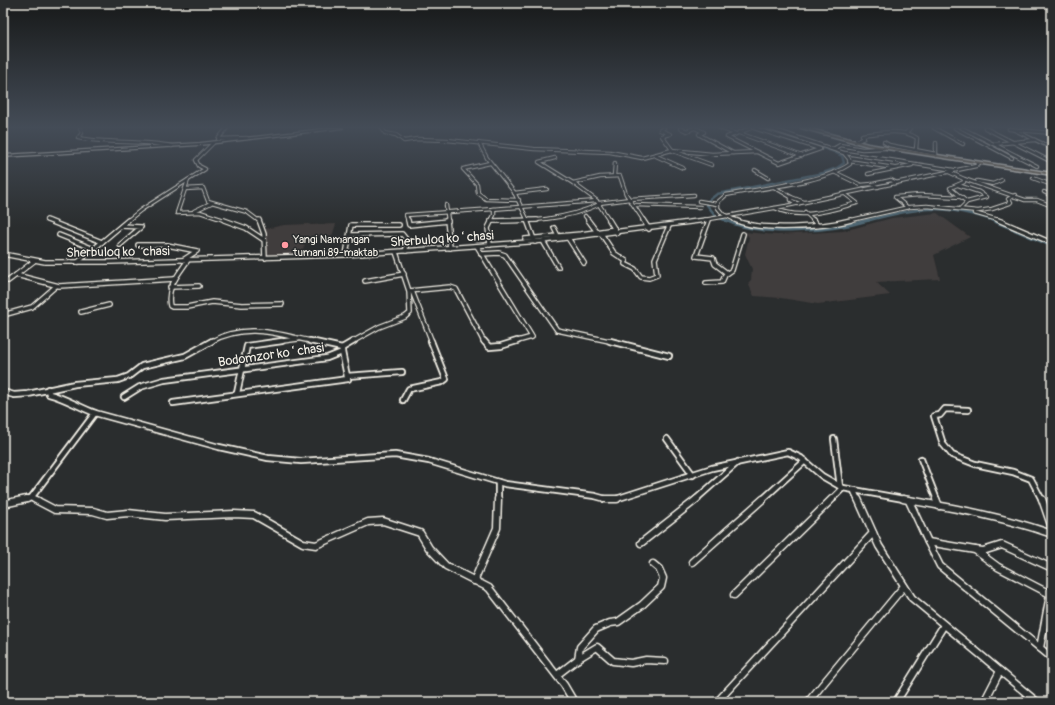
<svg xmlns="http://www.w3.org/2000/svg" width="1055" height="705" font-family="Pangolin,sans-serif">
<rect width="100%" height="100%" fill="#2a2d2e"/>
<filter id="ink" filterUnits="userSpaceOnUse"><feTurbulence type="fractalNoise" baseFrequency=".025" numOctaves="2"/><feDisplacementMap in="SourceGraphic" scale="8" xChannelSelector="R" yChannelSelector="G"/><feConvolveMatrix kernelMatrix="1 2 1 2 8 2 1 2 1" color-interpolation-filters="sRGB"/></filter>
<g filter="url(#ink)">
<g fill="#403c3c">
<path d="M937,213l33,24 -36,18 6,24 -64,3 14,13 -72,9 -37,-6 -27,-2 -6,-13 3,-3 1,-11 -7,-15 4,-17 -5,-5 33,3 66,-4 49,-13z"/>
<path d="M308,224l3,1 25,-1 -4,12 -25,1 -5,16 -36,2 -1,-26 19,-4z"/>
</g>
<g fill="none" stroke-linecap="round" stroke-linejoin="round">
<g stroke="#4f6874" stroke-width="2.5">
<path d="M727,221l-11,-5 -9,-11 1,-4 9,-7 106,-21 14,-5 7,-5 -2,-7 -10,-5 -70,-23"/>
<path d="M866,221c52,-14 76,-18 129,0"/>
</g>
<g stroke="#4f6874" stroke-width="3">
<path d="M725,220c35,18 107,11 144,0"/>
<path d="M992,220l60,26"/>
</g>
<defs>
<g id="street-far3">
<path d="M80,128l2,5 -4,5c31,6 63,2 94,8"/>
<path d="M227,128l-9,11 29,-1"/>
<path d="M382,128l3,5 11,2 8,6 13,-2 30,1 87,9 76,3 32,6 30,-8 40,4 45,-2 -30,-15 9,-3 -16,-6"/>
<path d="M664,128l-4,2 10,4 -8,2 11,15 39,14"/>
<path d="M680,128l7,3 7,-3"/>
<path d="M695,128l9,4 -5,2 1,1 33,18"/>
<path d="M754,128l66,21 -41,14 -22,-11"/>
<path d="M934,128l29,16"/>
<path d="M955,128l57,30"/>
<path d="M962,128l75,38"/>
<path d="M985,128l67,34"/>
<path d="M1009,129l43,4"/>
<path d="M738,133l13,-5"/>
<path d="M739,133l63,23"/>
<path d="M906,133l4,-5"/>
<path d="M855,142l9,-4 -2,-3c17,-2 40,-7 55,3l-1,11"/>
<path d="M884,142l5,3 47,9"/>
<path d="M213,143l-17,17 3,6 6,3 -17,11 -3,9 18,-1 5,13 39,11 12,9"/>
<path d="M479,143l8,15 27,34 14,29"/>
<path d="M936,143v13"/>
<path d="M994,144l41,-4"/>
<path d="M833,149l7,-4 22,4 22,-1"/>
<path d="M845,153l109,17"/>
<path d="M654,155l29,13"/>
<path d="M555,158l-16,4 34,21 23,17 14,21"/>
<path d="M849,161l45,7"/>
<path d="M490,163l-27,6 14,15 1,9 8,6 33,1"/>
<path d="M755,170l13,8"/>
<path d="M834,172l27,13 11,-1 6,3"/>
<path d="M949,172l15,7 61,21h12l15,6"/>
<path d="M868,174l44,-9"/>
<path d="M614,176l1,-13"/>
<path d="M1033,178l19,7"/>
<path d="M977,181l16,3 9,-4"/>
<path d="M573,183l27,-6 20,-1 6,18 18,27"/>
<path d="M873,184l18,-4 6,3"/>
<path d="M958,185l21,7 7,5 -19,5"/>
<path d="M774,187l17,10v3l7,4"/>
<path d="M185,189l-8,24 23,-1 27,9"/>
<path d="M1044,192l8,4"/>
<path d="M514,193l33,-4"/>
<path d="M791,197l13,5"/>
<path d="M699,201l18,3"/>
<path d="M599,203l31,-4 64,-4"/>
<path d="M446,205l2,16"/>
<path d="M634,205l66,2"/>
<path d="M907,207l-12,-10 25,-2 42,2"/>
<path d="M775,208c25,13 57,2 82,-5l-12,-9"/>
<path d="M492,209l105,-8"/>
<path d="M960,209l7,-7 -17,-14 14,-6v-3"/>
<path d="M194,211l17,-8"/>
<path d="M805,212l9,9"/>
<path d="M974,213l28,8"/>
<path d="M585,216l4,5"/>
<path d="M46,220l4,1"/>
<path d="M127,221l14,-11 47,-30"/>
<path d="M408,221l-2,-6 88,-6v6l-3,6"/>
<path d="M444,221h4"/>
<path d="M491,221c38,1 74,-1 109,-17"/>
<path d="M698,221l88,-15 190,-40 3,-3"/>
<path d="M737,221l-14,-7 -5,-6v-6l8,-7c34,-7 97,-12 124,-31l-1,-5 -5,-6 -75,-25"/>
<path d="M847,221l62,-14 18,-1 51,5 14,-2 18,-6 1,-1 -3,-3 7,-4"/>
</g>
<g id="street-far2">
<path d="M47,220l55,22"/>
<path d="M224,220l22,8 18,12"/>
<path d="M259,220l5,14 1,24"/>
<path d="M408,220l1,5 39,-4"/>
<path d="M447,220l3,28"/>
<path d="M527,220l8,22"/>
<path d="M588,220l9,12"/>
<path d="M609,220l8,13"/>
<path d="M643,220l6,9"/>
<path d="M709,220l-13,36 17,2 2,6 12,9"/>
<path d="M735,220c24,12 90,7 116,0"/>
<path d="M813,220l4,5"/>
<path d="M998,220l54,23"/>
<path d="M491,221l46,-1"/>
<path d="M554,228l4,8"/>
<path d="M59,235l35,14"/>
<path d="M351,235l51,-1 4,5v12"/>
<path d="M602,235l12,18 12,8 -1,3 10,5 6,8 8,1 8,-3 -2,-16 14,-33"/>
<path d="M568,238l16,25"/>
<path d="M525,239l56,-5 34,-5"/>
<path d="M543,241l15,26"/>
<path d="M120,245l21,-18 -19,-1"/>
<path d="M138,245h29l30,6 -14,9"/>
<path d="M490,245l-2,-17 4,-8"/>
<path d="M477,246l55,91 -18,5"/>
<path d="M3,254l42,8h65l236,-7 197,-14 163,-21"/>
<path d="M481,254l18,-1 6,2 52,75 57,12"/>
<path d="M346,255l5,-30h48"/>
<path d="M188,260c-10,15 -22,27 -18,46l2,1h15l25,-5 30,3 40,-1"/>
<path d="M34,261l-18,14 43,11 116,-7"/>
<path d="M78,262l50,-42"/>
<path d="M3,281h5l8,-6"/>
<path d="M365,281l39,-7"/>
<path d="M706,283l16,-1 3,-7 7,-5 11,-36"/>
<path d="M170,287l29,-1"/>
<path d="M409,291l41,-4 6,2 28,53"/>
<path d="M412,291l20,51"/>
<path d="M81,312l28,-7"/>
<path d="M3,315l29,-8 24,-21"/>
<path d="M210,342c37,-20 66,-8 105,0"/>
<path d="M275,342l23,-3"/>
<path d="M352,342l27,-15 26,-10 5,-4 -1,-22 -13,-39"/>
</g>
<g id="street-far1">
<path d="M310,341l32,7"/>
<path d="M484,341l5,6 12,-1 16,-5"/>
<path d="M610,341l59,15"/>
<path d="M342,352l5,24 55,-4"/>
<path d="M48,389l1,5c16,4 30,13 46,19l124,34 49,11 33,3 94,-6 34,6 76,23 90,12 11,3h10l96,-31 76,-16 13,6 21,18 21,12 66,12"/>
<path d="M3,392l11,3 14,-1 47,-10 43,-4 11,-4 13,-10 43,-10 27,-15"/>
<path d="M237,393l10,-47 35,-5"/>
<path d="M124,397l16,-10 24,-7 163,-22 15,-6v-4l12,-7"/>
<path d="M403,400l6,-11 33,-7 4,-3 -15,-38"/>
<path d="M173,403l175,-24 -1,-3"/>
<path d="M968,410l-23,-1 -5,6 -6,1 9,28 9,11 23,9 38,8 18,7 11,21"/>
<path d="M667,439l26,36"/>
<path d="M834,439l6,48"/>
<path d="M921,459l16,41"/>
<path d="M854,491l4,9"/>
<path d="M31,498l64,-85"/>
<path d="M22,500l9,-2 7,2"/>
<path d="M498,500v-18"/>
<path d="M695,500l43,-38"/>
<path d="M762,500l43,-39"/>
<path d="M831,500l12,-12"/>
</g>
<g id="street">
<path d="M34,499l21,11 38,1 14,4 21,-2 37,4 69,-3 20,1 49,28 13,2 52,-23 15,-1 37,12 9,15 17,18 43,22 75,97 10,17"/>
<path d="M605,499h12"/>
<path d="M858,499l21,47 33,52 88,73"/>
<path d="M903,499c51,9 101,18 149,35"/>
<path d="M936,499l3,7"/>
<path d="M1042,499l10,29"/>
<path d="M909,501l19,41"/>
<path d="M3,504l24,-5"/>
<path d="M641,543l56,-44"/>
<path d="M975,550l8,1 19,-6 50,23"/>
<path d="M692,562l71,-63"/>
<path d="M474,581l23,-53 1,-29"/>
<path d="M1052,584l-12,64 12,10"/>
<path d="M734,595l98,-96"/>
<path d="M1040,648l-100,-82 -12,-24 47,8 23,17 52,27"/>
<path d="M578,659l2,-12 16,-18 14,-6 8,-1 24,-17 19,-18 2,-9 -4,-9 -6,-5"/>
<path d="M557,675l22,-17 18,-11 16,14 18,2 15,-3 19,1"/>
<path d="M717,702l156,-169"/>
<path d="M808,702l96,-116"/>
<path d="M896,702l48,-77"/>
<path d="M984,702l16,-31 37,31"/>
</g>
<g id="secondary">
<path d="M331,128h12l-143,17 -197,12v-2l197,-12z"/>
<path d="M1008,128h4l40,19v2z"/>
</g>
<path id="primary" d="M801,128h7l60,16 184,29v2l-184,-29z"/>
</defs>
<use href="#street-far3" stroke="#f4f1e8" stroke-width="4.5"/>
<use href="#street-far2" stroke="#f4f1e8" stroke-width="6"/>
<use href="#street-far1" stroke="#f4f1e8" stroke-width="8"/>
<use href="#street" stroke="#f4f1e8" stroke-width="9"/>
<use href="#secondary" stroke="#f4f1e8" stroke-width="2.5"/>
<use href="#primary" stroke="#f4f1e8" stroke-width="3"/>
<use href="#street-far3" stroke="#2a2d2e" stroke-width="2.5"/>
<use href="#street-far2" stroke="#2a2d2e" stroke-width="3.5"/>
<use href="#street-far1" stroke="#2a2d2e" stroke-width="4.5"/>
<use href="#street" stroke="#2a2d2e" stroke-width="6"/>
<use href="#secondary" fill="#2a2d2e" fill-rule="evenodd"/>
<use href="#primary" fill="#746a5a" fill-rule="evenodd"/>
</g>
</g>
<linearGradient id="sky" x2="0" y2="1"><stop stop-color="#171919"/><stop offset="0.56" stop-color="#444c57"/><stop offset="1" stop-color="#444c57" stop-opacity="0"/></linearGradient>
<rect width="1055" height="227" fill="url(#sky)"/>
<circle fill="#ff9aa2" stroke="#2a2d2e" stroke-width="1.5" cx="285" cy="245" r="4"/>
<g text-anchor="middle" dominant-baseline="central" stroke-width="3" stroke-linejoin="round" paint-order="stroke">
<g font-size="11" fill="#f4f1e8" stroke="#2a2d2e" text-anchor="start">
<text x="293" y="239">Yangi Namangan<tspan x="293" dy="13">tumani 89-maktab</tspan></text>
</g>
<g font-size="13" fill="#f4f1e8" stroke="#2a2d2e">
<text transform="translate(442 239) rotate(-4)">Sherbuloq koʻchasi</text>
<text transform="translate(118 252) rotate(-1)">Sherbuloq koʻchasi</text>
<text transform="translate(271 355) rotate(-8)">Bodomzor koʻchasi</text>
</g>
</g>
<rect width="1055" height="705" fill="none" stroke="#2a2d2e" stroke-width="16"/>
<rect x="8" y="8" width="1039" height="689" fill="none" stroke="#f4f1e8" stroke-width="1.5" filter="url(#ink)"/>
</svg>
